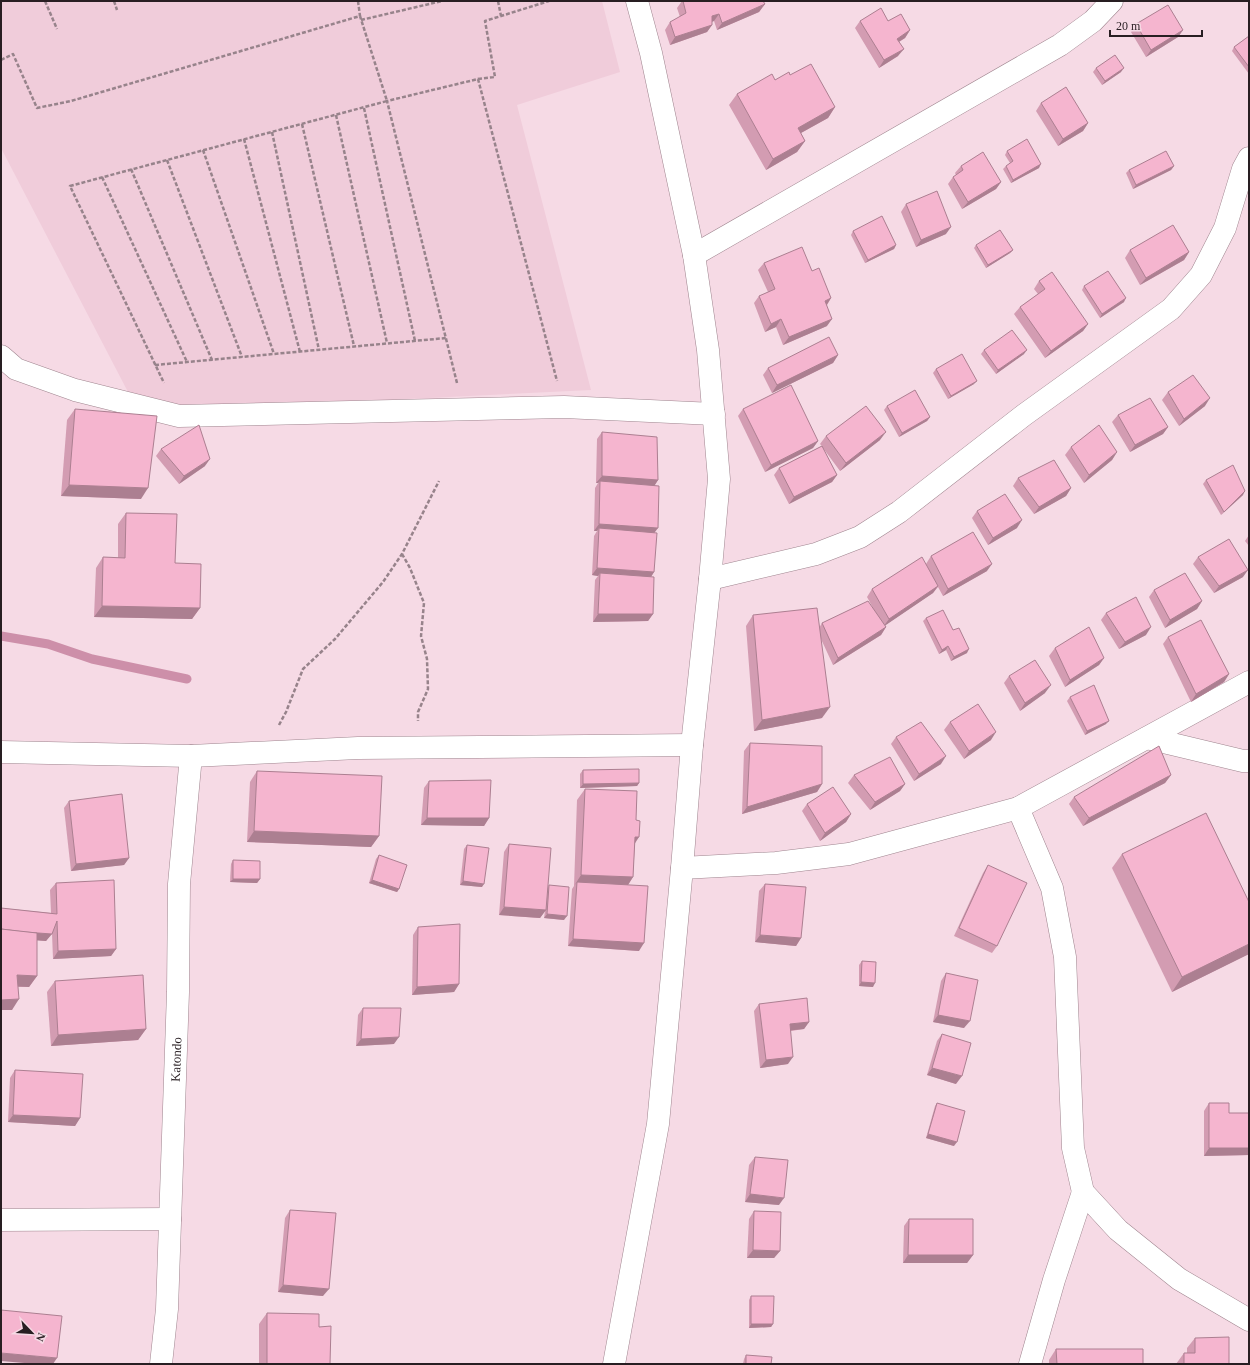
<svg xmlns="http://www.w3.org/2000/svg" width="1250" height="1365" font-family="Georgia,serif">
<rect width="100%" height="100%" fill="#f6dae5"/>
<path fill="#f0ccda" d="M1,1h601l18,71 -103,33 74,285 -406,20 -57,-18 -127,-244z"/>
<g fill="none" stroke-linecap="round" stroke-linejoin="round">
<path stroke="#cd8fa9" stroke-width="9" d="M1,636l47,8 44,15 95,20"/>
<defs>
<g id="minor">
<path d="M694,255l366,-210 33,-24 19,-20"/>
<path d="M1,356l15,13 59,21 104,26 385,-9 150,7"/>
<path d="M710,579l106,-25 44,-17 39,-25 125,-97 147,-106 30,-34 24,-47 18,-59 6,-11"/>
<path d="M1147,738l96,23h6"/>
<path d="M1,752l190,4 167,-8 334,-3"/>
<path d="M1018,808l34,80 13,69 8,191 10,44 35,38 61,49 70,41"/>
<path d="M682,868l94,-5 73,-9 169,-46 231,-126"/>
<path d="M1,1220l169,-1"/>
<path id="s1" d="M161,1364l6,-55 11,-317 1,-108 12,-128"/>
<path d="M614,1364l44,-240 24,-256 10,-123 18,-166 9,-100 -11,-129 -14,-95 -43,-202 -14,-52"/>
<path d="M1030,1364l24,-84 29,-88"/>
</g>
</defs>
<use href="#minor" stroke="#9f858f" stroke-width="23"/>
<g stroke="#97838b" stroke-width="2.5" stroke-dasharray="4 2" stroke-linecap="butt">
<path d="M45,1l12,28"/>
<path d="M114,1l3,9"/>
<path d="M358,1l2,15"/>
<path d="M498,1l3,15"/>
<path d="M361,20l81,-19"/>
<path d="M1,60l12,-6 24,54 34,-7 289,-85 27,85 -317,85 94,197"/>
<path d="M478,79l17,-2 -10,-56 64,-20"/>
<path d="M364,108l51,233"/>
<path d="M336,115l51,228"/>
<path d="M302,124l52,222"/>
<path d="M272,132l47,218"/>
<path d="M244,139l56,213"/>
<path d="M203,150l71,204"/>
<path d="M167,160l75,197"/>
<path d="M131,169l81,191"/>
<path d="M102,177l85,185"/>
<path d="M155,365l291,-27"/>
<path d="M457,383l-70,-282 91,-22 79,302"/>
<path d="M402,554l8,14 14,35 -3,33 6,23 1,30 -10,23v9"/>
<path d="M279,725l7,-13 17,-43 32,-30 48,-57 19,-28 37,-73"/>
</g>
<use href="#minor" stroke="#fff" stroke-width="22"/>
</g>
<g fill="#d39cb2">
<path d="M682,1h81l2,3 -6,8 -42,18 -3,-9 -2,1v3l-5,7 -37,13 -5,-15 5,-8 10,-5 -3,-9z"/>
<path d="M860,21h28l22,9 -5,8 -6,4 -1,14 -19,12 -24,-40z"/>
<path d="M1136,24l47,6 -5,7 -32,20 -15,-25z"/>
<path d="M1249,36v38l-17,-23 2,-4z"/>
<path d="M1096,68l25,4 -19,13 -9,-13z"/>
<path d="M790,75l45,32 -7,11 -27,15 4,8 -8,11 -31,18 -37,-65 8,-11 38,-14z"/>
<path d="M1041,103l47,20 -5,8 -25,15 -22,-35z"/>
<path d="M1007,151l32,17 -28,15 -8,-14 3,-3 4,-3 -5,-8z"/>
<path d="M961,166l40,16 -5,7 -34,20 -14,-25 5,-7 3,-2 -1,-2z"/>
<path d="M1174,166l-3,4 -38,19 -7,-16 3,-3z"/>
<path d="M906,204l40,30 -30,13 -15,-35z"/>
<path d="M853,231l43,14 -2,4 -29,14 -14,-28z"/>
<path d="M976,245l37,5 -3,3 -24,15 -12,-20z"/>
<path d="M1130,250l59,2 -5,8 -44,25 -15,-27z"/>
<path d="M764,263l48,8 19,27 -4,7v21l-44,19 -7,-18 -11,5 -11,-29 5,-7 9,-4 -10,-22z"/>
<path d="M1039,281l49,43 -5,7 -38,27 -31,-44 6,-7 18,-13 -4,-5z"/>
<path d="M1084,286l40,16 -24,16 -18,-28z"/>
<path d="M984,350l40,4 -28,20 -15,-20z"/>
<path d="M838,355l-5,8 -61,30 -9,-18 5,-7z"/>
<path d="M936,369l38,15 -26,15 -15,-26z"/>
<path d="M1168,392l37,14 -26,20 -17,-26z"/>
<path d="M887,406l43,11 -3,4 -28,16 -15,-27z"/>
<path d="M75,409l66,90 -80,-3 6,-76z"/>
<path d="M743,409l75,32 -5,7 -48,24 -27,-56z"/>
<path d="M1118,415l50,12 -5,7 -33,18 -18,-30z"/>
<path d="M602,432l56,48 -4,6v86l-3,5 2,37 -5,7 -55,1 2,-42 3,-4 -6,-1 2,-39 3,-5h-3l1,-43 3,-5h-2l1,-44z"/>
<path d="M826,436l54,4 -40,31 -17,-23 14,27 -5,7 -43,22 -15,-29 5,-7 43,-22 -2,-2z"/>
<path d="M1071,447l46,5 -5,8 -28,23 -19,-28z"/>
<path d="M161,449l44,17 -26,18 -23,-28z"/>
<path d="M1018,478l53,10 -5,8 -32,18 -21,-28z"/>
<path d="M1206,480l37,15 -22,20 -18,-31z"/>
<path d="M977,511l40,17 -29,17 -16,-27z"/>
<path d="M126,513l74,95 -8,11 -98,-2 2,-49 7,-11 15,1v-34z"/>
<path d="M1249,535v11l-4,-5z"/>
<path d="M931,556l56,15 -44,25 -5,-9 -5,6 -48,32 1,2 -5,8 -48,30 -12,-26 1,79 -68,13 -8,-105 7,-11 66,13 3,-5 51,-15 -6,-11 5,-8 54,-25z"/>
<path d="M1198,557l45,20 -29,16 -21,-29z"/>
<path d="M1154,590l48,11 -5,8 -32,19 -16,-31z"/>
<path d="M1106,613l40,22 -27,14 -18,-29z"/>
<path d="M926,618l27,12 14,23 -16,8 -5,-11 -7,4 -16,-33z"/>
<path d="M1168,637l61,37 -5,8 -33,20 -28,-58z"/>
<path d="M1055,648l49,10 -5,7 -34,22 -16,-31z"/>
<path d="M1009,676l36,17 -25,18 -16,-28z"/>
<path d="M1070,697l36,27 -21,11 -18,-34z"/>
<path d="M950,722l41,18 -27,19 -20,-29z"/>
<path d="M896,737l45,27 -27,17 -23,-37z"/>
<path d="M750,743l72,41 -5,8 -75,22 2,-63z"/>
<path d="M583,770l56,13 -2,3 -57,2v-14z"/>
<path d="M257,771l122,65 -8,11 -124,-5 3,-60z"/>
<path d="M854,775l51,9 -5,7 -30,19 -22,-27z"/>
<path d="M1171,775l-6,8 -82,43 -14,-22 5,-7z"/>
<path d="M429,781l60,37 -5,8 -63,-1 3,-37z"/>
<path d="M585,789l50,54 -2,34 -5,8 11,66 -71,-5 4,-57 2,-3 3,-86z"/>
<path d="M69,801l60,57 -5,7 -53,6 -7,-63z"/>
<path d="M807,804l44,10 -5,8 -26,19 -18,-30z"/>
<path d="M509,844l39,44 1,-3 15,35 -20,-2 1,-7 -5,7 -41,-3 5,-63z"/>
<path d="M467,845l15,42 -22,-2 4,-36z"/>
<path d="M1122,854l127,48v52l-77,38 -60,-124z"/>
<path d="M379,855l20,34 -2,3 -28,-9 7,-24z"/>
<path d="M233,860l27,19 -3,4 -27,-1 1,-18z"/>
<path d="M988,865l9,81 -5,7 -38,-17 29,-63z"/>
<path d="M56,883l60,66 -5,7 -58,3 -1,-26 -6,8 -9,-1v36l-8,11h-11l-6,23h-11v-102l50,5 -1,-23z"/>
<path d="M765,884l36,54 -5,8 -41,-4 4,-51z"/>
<path d="M418,927l41,57 -5,8 -42,3 1,-60z"/>
<path d="M862,961l11,26 -14,-1v-21z"/>
<path d="M946,973l18,55 -31,-6 8,-41z"/>
<path d="M55,981l91,48 -8,11 -87,6 -4,-54z"/>
<path d="M759,1004l50,18 -5,7 -13,2 -3,33 -28,4 -6,-57z"/>
<path d="M363,1008l31,36 -38,2 2,-31z"/>
<path d="M942,1034l14,50 -29,-9 10,-34z"/>
<path d="M15,1070l65,48 -5,8 -67,-4 2,-44z"/>
<path d="M937,1103l17,43 -28,-8 9,-32z"/>
<path d="M1209,1103l20,10h20v42l-45,1v-45z"/>
<path d="M755,1157l24,48 -34,-3 4,-37z"/>
<path d="M290,1210l33,86 -45,-4 7,-74z"/>
<path d="M754,1211l26,40 -6,7h-27l2,-39z"/>
<path d="M909,1219l64,36 -6,8h-64l1,-37z"/>
<path d="M751,1296l22,28 -2,3 -22,1v-28z"/>
<path d="M267,1313l52,14 11,37h-71v-40z"/>
<path d="M1195,1338l34,26h-53l8,-11h3v-5z"/>
<path d="M1056,1349l87,15h-94v-4z"/>
<path d="M746,1355l25,9h-28l1,-5z"/>
</g>
<g fill="#ac7f91">
<path d="M765,4l-6,8 -42,18 5,-7z"/>
<path d="M719,14l-5,7 -8,2 6,-7z"/>
<path d="M712,25l-5,7 -37,13 5,-8z"/>
<path d="M910,30l-5,8 -13,8 5,-7z"/>
<path d="M1183,30l-5,7 -32,20 5,-7z"/>
<path d="M904,49l-6,7 -19,12 5,-8z"/>
<path d="M1124,68l-3,4 -19,13 3,-4z"/>
<path d="M835,107l-7,11 -38,21 8,-11z"/>
<path d="M1088,123l-5,8 -25,15 5,-7z"/>
<path d="M805,141l-8,11 -31,18 7,-11z"/>
<path d="M1041,164l-2,4 -28,15 2,-3z"/>
<path d="M1174,166l-3,4 -38,19 3,-4z"/>
<path d="M1001,182l-5,7 -34,20 6,-7z"/>
<path d="M951,227l-5,7 -30,13 5,-7z"/>
<path d="M896,245l-2,4 -29,14 3,-3z"/>
<path d="M1013,250l-3,3 -24,15 2,-3z"/>
<path d="M1189,252l-5,8 -44,25 6,-7z"/>
<path d="M831,298l-5,8 -1,-5z"/>
<path d="M1126,298l-2,4 -24,16 2,-4z"/>
<path d="M781,319l-5,8 -11,5 6,-8z"/>
<path d="M832,319l-5,7 -44,19 6,-8z"/>
<path d="M1088,324l-5,7 -38,27 6,-7z"/>
<path d="M1027,350l-3,4 -28,20 2,-4z"/>
<path d="M838,355l-5,8 -61,30 5,-8z"/>
<path d="M977,381l-3,3 -26,15 3,-3z"/>
<path d="M1210,398l-5,8 -26,20 5,-7z"/>
<path d="M930,417l-3,4 -28,16 3,-4z"/>
<path d="M1168,427l-5,7 -33,18 5,-7z"/>
<path d="M886,432l-6,8 -40,31 6,-8z"/>
<path d="M818,441l-5,7 -48,24 6,-7z"/>
<path d="M1117,452l-5,8 -28,23 5,-8z"/>
<path d="M210,459l-5,7 -26,18 5,-8z"/>
<path d="M837,475l-5,7 -43,22 5,-7z"/>
<path d="M602,476l56,4 -5,8 -53,-7 -2,2h-2z"/>
<path d="M69,485l79,3 -7,11 -80,-3z"/>
<path d="M1071,488l-5,8 -32,18 5,-7z"/>
<path d="M1245,491l-2,4 -22,20z"/>
<path d="M1022,520l-5,8 -29,17 5,-7z"/>
<path d="M599,524l59,4 -6,8 -53,-8 -2,3h-3z"/>
<path d="M992,564l-5,7 -44,25 5,-7z"/>
<path d="M597,568l57,4 -5,8 -49,-7 -2,3 -6,-1z"/>
<path d="M1248,570l-5,7 -29,16 5,-7z"/>
<path d="M938,586l-5,7 -50,34 6,-8z"/>
<path d="M1202,601l-5,8 -32,19 5,-8z"/>
<path d="M102,606l98,2 -8,11 -98,-2z"/>
<path d="M598,614h55l-5,7 -55,1z"/>
<path d="M886,627l-5,8 -48,30 5,-7z"/>
<path d="M1151,627l-5,8 -27,14 6,-7z"/>
<path d="M948,646l-2,4 -7,4 3,-4z"/>
<path d="M969,649l-2,4 -16,8 3,-4z"/>
<path d="M1104,658l-5,7 -34,22 5,-7z"/>
<path d="M1229,674l-5,8 -33,20 5,-8z"/>
<path d="M1051,685l-6,8 -25,18 5,-8z"/>
<path d="M830,707l-8,11 -68,13 8,-11z"/>
<path d="M1109,721l-3,3 -21,11 2,-4z"/>
<path d="M996,732l-5,8 -27,19 5,-8z"/>
<path d="M946,756l-5,8 -27,17 5,-7z"/>
<path d="M1171,775l-6,8 -82,43 6,-8z"/>
<path d="M639,783l-2,3 -57,2 3,-4z"/>
<path d="M822,784l-5,8 -75,22 5,-7z"/>
<path d="M905,784l-5,7 -30,19 5,-8z"/>
<path d="M851,814l-5,8 -26,19 5,-8z"/>
<path d="M427,818h62l-5,8 -63,-1z"/>
<path d="M254,831l125,5 -8,11 -124,-5z"/>
<path d="M635,837h4l-7,11z"/>
<path d="M129,858l-5,7 -53,6 5,-7z"/>
<path d="M581,875l52,2 -7,11 -49,-6 -3,4z"/>
<path d="M233,879h27l-3,4 -27,-1z"/>
<path d="M372,880l27,9 -2,3 -28,-9z"/>
<path d="M463,881l21,3 -2,3 -22,-2z"/>
<path d="M504,907l42,3 -6,8 -41,-3z"/>
<path d="M547,914l20,2 -3,4 -20,-2z"/>
<path d="M1,930l51,4 -6,7 -45,-3z"/>
<path d="M760,935l41,3 -5,8 -41,-4z"/>
<path d="M573,939l71,4 -5,8 -71,-5z"/>
<path d="M1249,944v10l-77,38 10,-15z"/>
<path d="M116,949l-5,7 -58,3 5,-8z"/>
<path d="M17,975l20,1 -8,11 -19,-1z"/>
<path d="M861,982l14,1 -2,4 -14,-1z"/>
<path d="M459,984l-5,8 -42,3 5,-8z"/>
<path d="M19,999l-7,11h-11v-10z"/>
<path d="M938,1015l32,6 -6,7 -31,-6z"/>
<path d="M809,1022l-5,7 -19,2 5,-7z"/>
<path d="M146,1029l-8,11 -87,6 7,-11z"/>
<path d="M399,1037l-5,7 -38,2 5,-7z"/>
<path d="M793,1057l-5,7 -28,4 6,-8z"/>
<path d="M932,1068l30,8 -6,8 -29,-9z"/>
<path d="M13,1115l67,3 -5,8 -67,-4z"/>
<path d="M928,1134l29,8 -3,4 -28,-8z"/>
<path d="M1209,1148h40v7l-45,1z"/>
<path d="M750,1194l34,4 -5,7 -34,-3z"/>
<path d="M753,1250l27,1 -6,7h-27z"/>
<path d="M908,1255h65l-6,8h-64z"/>
<path d="M283,1285l46,4 -6,7 -45,-4z"/>
<path d="M751,1324h22l-2,3 -22,1z"/>
<path d="M1,1353l56,5 -4,6h-17l-35,-3z"/>
</g>
<g fill="#f5b5cf" stroke="#ac7f91">
<path d="M683,1h80l2,3 -43,19 -3,-9 -7,2v9l-37,12 -5,-15 16,-9z"/>
<path d="M1168,5l15,25 -32,20 -15,-26z"/>
<path d="M881,8l7,13 13,-7 9,16 -13,9 7,10 -20,11 -24,-39z"/>
<path d="M1249,36v31l-15,-20z"/>
<path d="M1115,55l9,13 -19,13 -9,-13z"/>
<path d="M811,64l24,43 -37,21 7,13 -32,18 -36,-65 35,-20 3,6 14,-8 1,3z"/>
<path d="M1066,87l22,36 -25,16 -22,-36z"/>
<path d="M1027,139l14,25 -28,16 -7,-14 7,-5 -6,-10z"/>
<path d="M1166,151l8,15 -38,19 -7,-15z"/>
<path d="M983,152l18,30 -33,20 -15,-25 10,-7 -2,-4z"/>
<path d="M937,191l14,36 -30,13 -15,-36z"/>
<path d="M882,216l14,29 -28,15 -15,-29z"/>
<path d="M1173,225l16,27 -43,26 -16,-28z"/>
<path d="M1000,230l13,20 -25,15 -12,-20z"/>
<path d="M802,247l10,24 7,-3 12,30 -6,3 7,18 -43,18 -8,-18 -10,5 -12,-28 16,-7 -11,-26z"/>
<path d="M1108,271l18,27 -24,16 -18,-28z"/>
<path d="M1052,272l36,52 -37,27 -31,-44 25,-18 -6,-8z"/>
<path d="M1012,330l15,20 -29,20 -14,-20z"/>
<path d="M829,337l9,18 -61,30 -9,-17z"/>
<path d="M962,354l15,27 -26,15 -15,-27z"/>
<path d="M1193,375l17,23 -26,21 -16,-27z"/>
<path d="M791,385l27,56 -47,24 -28,-56z"/>
<path d="M915,390l15,27 -28,16 -15,-27z"/>
<path d="M1150,398l18,29 -33,18 -17,-30z"/>
<path d="M866,406l20,26 -40,31 -20,-27z"/>
<path d="M75,409l82,7 -9,72 -79,-3z"/>
<path d="M199,425l11,34 -26,17 -23,-27z"/>
<path d="M1099,425l18,27 -28,23 -18,-28z"/>
<path d="M602,432l55,5 1,43 -56,-4z"/>
<path d="M822,446l15,29 -43,22 -15,-29z"/>
<path d="M1054,460l17,28 -32,19 -21,-29z"/>
<path d="M1233,465l12,26 -21,21 -18,-32z"/>
<path d="M600,481l59,5 -1,42 -59,-4z"/>
<path d="M1005,494l17,26 -29,18 -16,-27z"/>
<path d="M126,513l51,1 -2,49 26,1 -1,44 -98,-2 1,-49 22,1z"/>
<path d="M599,528l58,5 -3,39 -57,-4z"/>
<path d="M973,532l19,32 -44,25 -17,-33z"/>
<path d="M1229,539l19,31 -29,16 -21,-29z"/>
<path d="M922,557l16,29 -49,33 -17,-30z"/>
<path d="M600,573l54,4 -1,37h-55z"/>
<path d="M1185,573l17,28 -32,19 -16,-30z"/>
<path d="M1136,597l15,30 -26,15 -19,-29z"/>
<path d="M868,601l18,26 -48,31 -16,-35z"/>
<path d="M817,608l13,99 -68,13 -9,-105z"/>
<path d="M943,610l10,20 6,-2 10,21 -15,8 -6,-11 -6,4 -16,-32z"/>
<path d="M1201,620l28,54 -33,20 -28,-57z"/>
<path d="M1089,627l15,31 -34,22 -15,-32z"/>
<path d="M1035,660l16,25 -26,18 -16,-27z"/>
<path d="M1094,685l15,36 -22,10 -17,-34z"/>
<path d="M978,704l18,28 -27,19 -19,-29z"/>
<path d="M921,722l25,34 -27,18 -23,-37z"/>
<path d="M750,743l72,3v38l-75,23z"/>
<path d="M1159,746l12,29 -82,43 -15,-21z"/>
<path d="M890,757l15,27 -30,18 -21,-27z"/>
<path d="M639,769v14l-56,1v-14z"/>
<path d="M257,771l125,5 -3,60 -125,-5z"/>
<path d="M491,780l-2,38h-62l2,-37z"/>
<path d="M833,787l18,27 -26,19 -18,-29z"/>
<path d="M585,789l52,2 -1,29 4,1 -1,16h-4l-2,40 -52,-2z"/>
<path d="M122,794l7,64 -53,6 -7,-63z"/>
<path d="M1206,813l43,89v42l-67,33 -60,-123z"/>
<path d="M509,844l42,4 -5,62 -42,-3z"/>
<path d="M467,845l22,3 -5,36 -21,-3z"/>
<path d="M379,855l28,10 -8,24 -27,-9z"/>
<path d="M233,860l27,1v18h-27z"/>
<path d="M988,865l39,18 -30,63 -38,-18z"/>
<path d="M114,880l2,69 -58,2 -1,-30 -5,13 -28,-2 -23,-3v-21l56,6 -1,-31z"/>
<path d="M577,882l71,4 -4,57 -71,-4z"/>
<path d="M765,884l41,3 -5,51 -41,-3z"/>
<path d="M549,885l20,2 -2,29 -20,-2z"/>
<path d="M460,924l-1,60 -42,3 1,-60z"/>
<path d="M1,929l36,4v43l-20,-1 2,24 -18,1z"/>
<path d="M862,961l14,1 -1,21 -14,-1z"/>
<path d="M946,973l32,7 -8,41 -32,-6z"/>
<path d="M143,975l3,54 -88,6 -3,-54z"/>
<path d="M807,998l2,24 -19,2 3,33 -27,3 -7,-56z"/>
<path d="M363,1008h38l-2,29 -38,2z"/>
<path d="M942,1034l29,9 -9,33 -30,-8z"/>
<path d="M15,1070l68,4 -3,44 -67,-3z"/>
<path d="M937,1103l28,8 -8,31 -29,-8z"/>
<path d="M1209,1103h20v10h20v35h-40z"/>
<path d="M755,1157l33,3 -4,38 -34,-4z"/>
<path d="M290,1210l46,3 -7,76 -46,-4z"/>
<path d="M754,1211l27,1 -1,39 -27,-1z"/>
<path d="M909,1219h64v36h-65z"/>
<path d="M751,1296h23l-1,28h-22z"/>
<path d="M1,1310l61,6 -5,42 -56,-5z"/>
<path d="M267,1313l52,1v13l12,-1 -1,38h-63z"/>
<path d="M1229,1337v27h-45v-11h11v-15z"/>
<path d="M1056,1349h87v15h-86z"/>
<path d="M746,1355l26,2 -1,7h-25z"/>
</g>
<g text-anchor="middle" dominant-baseline="central" stroke-width="3" stroke-linejoin="round" paint-order="stroke">
<g font-size="13" fill="#281e22" stroke="#f6dae5">
<text stroke="none"><textPath href="#s1" startOffset="305">Katondo</textPath></text>
</g>
</g>
<rect width="1250" height="1365" fill="none" stroke="#281e22" stroke-width="4"/>
<g transform="translate(32 1333) rotate(115)" stroke="#f6dae5" stroke-width="3" paint-order="stroke">
<path d="M0-3L7 15L0 10L-7 15Z" fill="#281e22"/>
<text y="-6" font-size="11" font-weight="bold" text-anchor="middle" fill="#281e22">N</text>
</g>
<path d="M1110 30v6h92v-6" fill="none" stroke="#281e22" stroke-width="2"/>
<text x="1116" y="30" font-size="12" fill="#281e22" stroke="#f6dae5" stroke-width="3" paint-order="stroke">20 m</text>
</svg>
